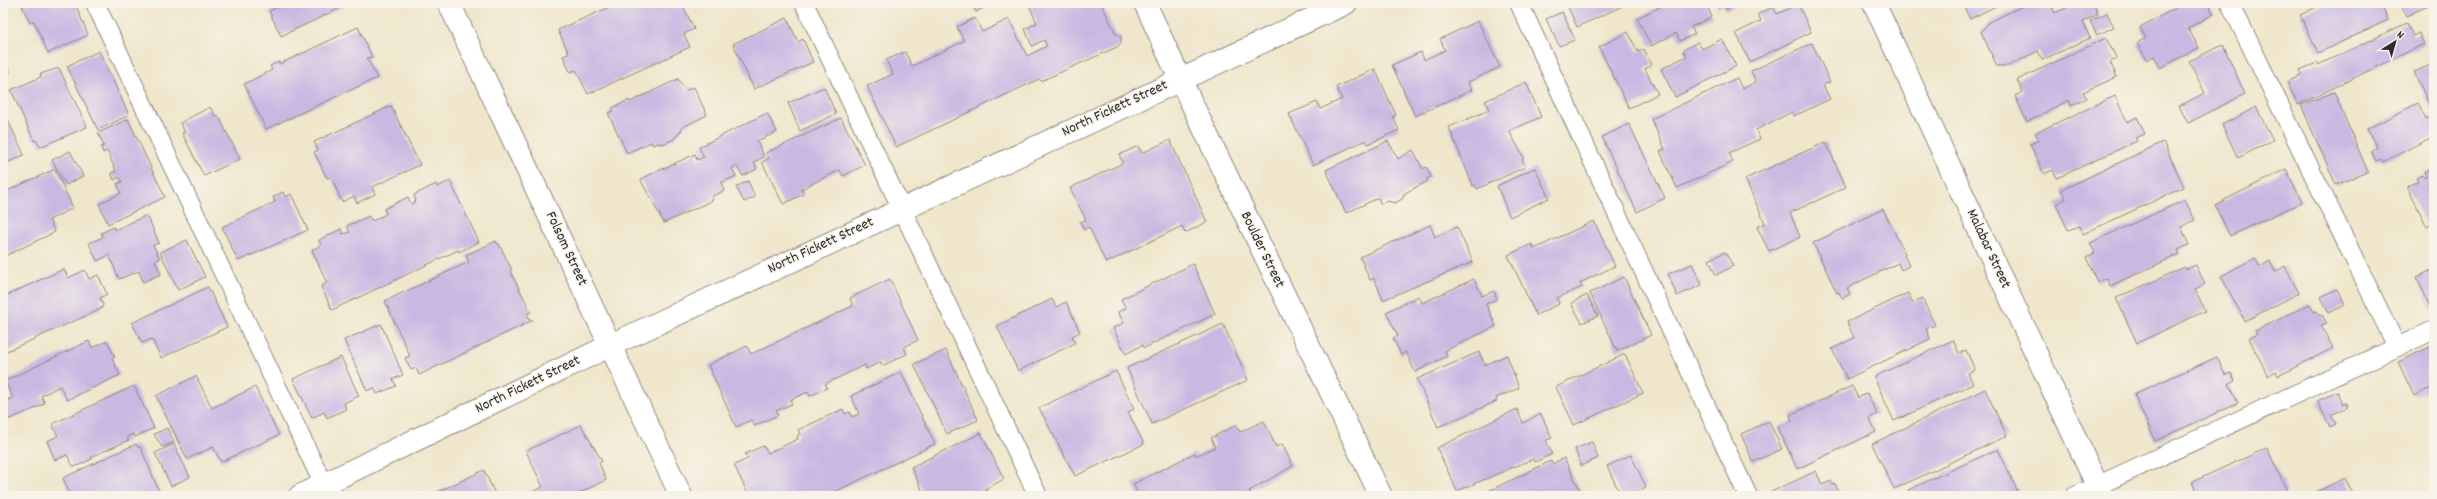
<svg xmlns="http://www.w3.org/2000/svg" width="2437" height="499" font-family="Dekko,sans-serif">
<rect width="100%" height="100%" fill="#f7f3e8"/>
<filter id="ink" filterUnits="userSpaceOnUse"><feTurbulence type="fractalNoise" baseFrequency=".025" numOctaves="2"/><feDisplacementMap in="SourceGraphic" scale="8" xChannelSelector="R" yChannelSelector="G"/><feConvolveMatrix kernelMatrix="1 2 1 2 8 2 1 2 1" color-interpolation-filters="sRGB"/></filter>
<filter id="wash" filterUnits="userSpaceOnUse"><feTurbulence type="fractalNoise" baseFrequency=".012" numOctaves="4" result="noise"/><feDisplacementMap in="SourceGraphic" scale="16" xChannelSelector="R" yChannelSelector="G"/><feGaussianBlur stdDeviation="0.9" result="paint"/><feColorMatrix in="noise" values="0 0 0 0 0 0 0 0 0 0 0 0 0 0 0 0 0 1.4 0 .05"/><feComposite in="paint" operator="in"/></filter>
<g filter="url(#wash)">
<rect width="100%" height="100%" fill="#efe6cb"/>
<g id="blocks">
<g fill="#c9b8e2">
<path d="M21,3h54l13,32 -40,18 -14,-32 -4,2z"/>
<path d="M279,3h72l-70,33 -12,-25 12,-5z"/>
<path d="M618,3h64l12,26 -10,5 6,13 -102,47 -12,-24 -6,2 -7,-16 6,-2 -11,-24z"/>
<path d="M971,3h22l-17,9z"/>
<path d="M1028,3h73l15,31 5,3v6l-4,4 -76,34 -2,-2 -143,68 -29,-61 26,-12 -7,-14 19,-8 7,14 52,-25 -7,-14 18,-9 7,14 27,-13 18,37 20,-10 -3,-6 -12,6 -7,-17 12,-6z"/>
<path d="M1566,3h63l-52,24z"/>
<path d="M1668,3h38l6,14 -21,10 4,7 -15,7 -4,-8 -25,13 -14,-28z"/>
<path d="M1716,3h26l-16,7 -3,-5 -5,3z"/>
<path d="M1962,3h40l-32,16z"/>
<path d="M2029,3h21l5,10 20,-9 18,-1 5,11 -15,8 7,16 -48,22 -4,-9 -30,15h-11l-16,-34 8,-10z"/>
<path d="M2175,3h33l6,11 -26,14 11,20 -39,20 -6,-12 -7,4 -10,-17 9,-5 -6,-11 36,-19z"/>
<path d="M2325,3h62l1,3 -5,3 5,11 -70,33 -18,-38z"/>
<path d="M2400,3h34l-28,13z"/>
<path d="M1798,4l13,28 -61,30 -14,-29 25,-12 -3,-7 15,-7 4,7z"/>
<path d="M1562,12l13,28 -16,6 -13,-27z"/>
<path d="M2107,13l7,14 -17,8 -7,-14z"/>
<path d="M787,18l11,24 5,-3 10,23 -59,27 -21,-45z"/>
<path d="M1478,21l22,46 -32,15 4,8 -57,26 -23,-51 29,-13 3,8 21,-10 -5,-11z"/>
<path d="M2407,23l6,13 6,-3 5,11 -126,61 -11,-23 15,-7 -2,-5 17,-7 1,2z"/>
<path d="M358,27l14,30 -5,1 10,20 -111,51 -22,-45 28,-14 -2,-4 9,-4 1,2z"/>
<path d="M1628,32l10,20 6,-3 8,16 -7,4 13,25 -29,14 -30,-61z"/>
<path d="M2106,38l11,21 -7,3 7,15 -34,15 4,6 -16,8 -2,-6 -42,22 -12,-26 8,-4 -6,-12z"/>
<path d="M1722,39l14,27 -61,31 -14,-28 26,-13 -4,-6 15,-8 4,7z"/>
<path d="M1812,43l18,39 -7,3 7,14 -36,17 -2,-4 -36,18 4,9 -31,14 4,9 -56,26 -17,-37 5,-2 -14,-30 86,-41 5,11 14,-7 -5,-11z"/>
<path d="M2223,45l22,49 -57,29 -9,-17 26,-13 -16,-32z"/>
<path d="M99,51l30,64 -31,15 -31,-64z"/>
<path d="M3,57l7,15 -7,4z"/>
<path d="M2434,59v47l-3,2 -17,-36 19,-8 -2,-4z"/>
<path d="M59,68l28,59 -47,20 -4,-7 -2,1 -23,-51 30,-13 -1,-3z"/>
<path d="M1375,69l21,46 -3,2 6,13 -31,14 -2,-4 -53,25 -24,-51 28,-12 3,7 22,-10 -6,-12z"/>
<path d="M678,79l8,11 8,-3 13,28 -26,13 1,2 -8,9 -11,5 -5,-1 -5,2 -2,-3 -24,11 -19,-40 5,-2 -1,-3 17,-8 1,2z"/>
<path d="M1526,82l15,35 -32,14 15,27 -2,1 3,8 -48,22 -2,-4 -2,1 -24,-59 40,-17 -4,-9z"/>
<path d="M824,87l12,27 -36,17 -12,-28z"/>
<path d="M2334,92l34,80 -32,13 -35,-80z"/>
<path d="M2115,96l12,26 10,-5 8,17 -10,4 2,3 -80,37 -4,-8 -9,4 -14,-30 9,-4 -4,-7z"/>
<path d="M2418,103l8,16 6,-3 2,4v16l-51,26 -2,-3 -5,2 -5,-10 6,-3 -10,-19z"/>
<path d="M391,106l29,59 -48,22 3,7 -18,9 -3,-7 -12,6 -11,-25 -4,1 -13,-26 4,-2 -4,-8z"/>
<path d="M210,107l5,9 3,-1 22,44 -36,17 -22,-43 3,-1 -5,-9z"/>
<path d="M2256,107l17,33 -35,18 -16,-33z"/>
<path d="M767,113l10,19 -20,9 7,16 -10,5 3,7 -14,7 -7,-10 -4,2 4,8 -15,7 3,8 -13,6 2,3 -49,23 -23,-42 2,-3 52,-24 2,6 7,-3 -5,-10z"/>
<path d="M7,118l17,37 -21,10v-45z"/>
<path d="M841,118l24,47 -22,11 -3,-6 -39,19 3,5 -21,10 -21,-42 7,-4 -3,-5z"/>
<path d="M128,119l37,78 -57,27 -9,-20 22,-11 -4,-9 5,-2 -3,-5 -5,3 -3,-7 5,-2 -9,-20 -4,2 -2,-6 3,-1 -6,-13z"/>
<path d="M1629,124l36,74 -28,14 -35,-75z"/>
<path d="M1170,140l37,82 -22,11 -3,-7 -76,37 -17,-36 -5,3 -4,-8 6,-2 -16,-32 53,-25 -4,-8 19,-9 4,7z"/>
<path d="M1388,141l10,18 15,-9 10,19 3,-2 5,10 -5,2 2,2 -23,12 -3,6 -7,4 -8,-2 -6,3 -3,-6 -32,15 -20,-43z"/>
<path d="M1826,142l20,45 -56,26 10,24 -31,14 -12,-24 8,-4 -20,-44z"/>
<path d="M2163,142l21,45 -101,47 -4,-8 -11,4 -12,-26 10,-5 -5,-9z"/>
<path d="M70,151l13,25 -17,9 -14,-25z"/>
<path d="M1535,168l14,30 -39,19 -13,-31z"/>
<path d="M55,169l18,39 -24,12 6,12 -52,25v-69l2,4z"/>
<path d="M2286,169l16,33 -72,34 -15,-31z"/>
<path d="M2431,169l3,4v50l-7,4 -20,-41 11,-5 -2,-3 6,-3 2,3 2,-1 -2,-5z"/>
<path d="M450,181l29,61 -20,10 -1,-2 -126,60 -11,-24 6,-3 -15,-33 9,-5 -2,-5 22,-11 2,5 7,-2 -3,-6 22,-10 3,5 14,-7 -2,-5 24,-12 3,7 5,-3 -2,-6 22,-11 1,3z"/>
<path d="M748,181l7,16 -11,5 -8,-15z"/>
<path d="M283,192l2,5 6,-3 17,36 -70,31 -16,-34 53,-25 -2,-5z"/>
<path d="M2185,200l10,20 -14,7 8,18 -11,5 2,4 -70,32 -3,-8 -10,4 -11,-25 9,-4 -5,-10z"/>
<path d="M1883,209l22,45 -1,1 5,11 -8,4 -3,-7 -51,25 3,6 -8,4 -3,-6 -2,1 -24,-50z"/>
<path d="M147,215l12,28 -6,2 7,14 -5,2 6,13 -18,8 -4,-11 -20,8 -10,-24 -12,6 -8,-18 14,-6 -2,-4 13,-6 1,3z"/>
<path d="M1594,221l21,45 -35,17 2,4 -25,11 2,6 -23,11 -28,-60 24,-11 2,5z"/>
<path d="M1430,225l5,12 22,-10 16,35 -90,38 -9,-22 -4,2 -10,-23z"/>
<path d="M187,240l18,37 -27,13 -18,-38z"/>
<path d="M496,241l1,3h2l13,26 -2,1 21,41 -4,2 2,6h4l-114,55 -3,-7 -5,2 -6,-12 5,-2 -25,-55 84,-39 -3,-7z"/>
<path d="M1725,252l8,14 -17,9 -7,-15z"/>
<path d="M2255,258l5,9 10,-6 5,11 10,-6 14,27 -54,28 -24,-45z"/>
<path d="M1193,264l22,50 -71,34 -2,-3 -16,9 -13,-26 11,-5 -6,-11 8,-4 -5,-9z"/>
<path d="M1692,264l10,21 -25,11 -9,-22z"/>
<path d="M2196,265l9,19 -10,5 10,22 -68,32 -21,-45 69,-31 1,2z"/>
<path d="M64,269l4,9 17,-8 4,9 9,-4 9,19 -7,4 3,7 -2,4 -94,42 -4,-9v-45z"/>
<path d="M2434,269v41l-2,1 -15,-34z"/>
<path d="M1624,277l27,58 -34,16 -27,-58z"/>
<path d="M890,279l28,61 -14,7 3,7 -25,12 -1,-4 -15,7 -1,-4 -40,19 2,4 -17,8 -2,-4 -18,8 2,4 -16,7 2,4 -24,11 -3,-6 -15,7 -28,-62 39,-19 4,8 102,-48 -3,-8z"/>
<path d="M1474,279l8,17 12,-5 3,8 -11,5 10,22 -51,25 2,5 -32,16 -9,-20 -5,3 -8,-17 5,-2 -12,-24 33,-16 3,7z"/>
<path d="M208,287l19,40 -66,31 -9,-19 -10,4 -10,-20z"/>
<path d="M2337,289l8,16 -16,8 -8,-16z"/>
<path d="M1908,293l5,10 9,-5 13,27 -9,4 4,10 -83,40 -15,-30 22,-11 -7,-16z"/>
<path d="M1587,295l11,21 -16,7 -11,-20z"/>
<path d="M1052,299l4,8 10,-5 14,30 -8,4 3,7 -57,28 -21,-45z"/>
<path d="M2310,304l4,8 3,-1 3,5 2,-1 5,9 -6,2 12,22 -55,28 -2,-5 -8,5 -19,-38 8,-4 -2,-3z"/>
<path d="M381,324l22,51 -10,4 3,7 -19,8 -3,-6 -7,3 -23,-51z"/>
<path d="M1223,324l25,56 -96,44 -25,-56z"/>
<path d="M1953,340l6,13 7,-3 9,20 -7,3 5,11 -79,37 -20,-44z"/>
<path d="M89,341l3,7 15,-7 8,16 -3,1 8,17 -53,25 -7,-14 -19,10 4,7 -11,6 -29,12 -2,-19 10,-4 -8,-17z"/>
<path d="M2434,345v42l-20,9 -16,-34z"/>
<path d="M946,350l32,70 -31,14 -33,-70z"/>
<path d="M1479,352l6,13 22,-10 12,33 -23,10 1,3 -59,26 -21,-48z"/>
<path d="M1625,354l18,39 -69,32 -18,-38z"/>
<path d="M341,357l18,39 -15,7 2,6 -19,9 -3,-6 -12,6 -19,-39z"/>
<path d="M2217,357l8,18 6,-2 4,8 -6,3 9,19 -83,38 -21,-47z"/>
<path d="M1116,371l18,38 -6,3 16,32 -69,32 -36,-68z"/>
<path d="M901,372l34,72 -109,52h-77l-15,-31 14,-6 -3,-5 18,-8 5,7 30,-14 -1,-3 3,-2 -2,-4 45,-21 2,5 5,-2 2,5 7,-3 -8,-18z"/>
<path d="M196,376l16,32 43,-21 24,48 -58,27 -8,-15 -26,12 -31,-63z"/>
<path d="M134,386l20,42 -19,9 -2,-3 -6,3 2,3 -38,17 1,2 -15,7h-4l-6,-11 -12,5 -8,-19 11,-5 -6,-12z"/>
<path d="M1852,386l6,12 9,-5 10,21 -8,4 7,14 -79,37 -19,-42 14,-6 -2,-6z"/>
<path d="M1985,389l22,47 -113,53 -22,-45z"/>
<path d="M2338,392l5,12 2,-2 3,5 -17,8 5,9 -6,3 -13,-26z"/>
<path d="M1517,409l6,14 18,-9 11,24 -6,2 6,14 -17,8 -2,-3 -76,32 -20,-43z"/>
<path d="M1264,421l12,26 6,-3 11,22 -44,25 3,5h-113l-6,-12 62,-31 1,3 19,-9 -4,-9 25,-13 4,7z"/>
<path d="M1769,421l13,28 -29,13 -12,-28z"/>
<path d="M581,425l21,36 -3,2 7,17 -33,16h-50l20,-9 -17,-36z"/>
<path d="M167,428l7,14 -12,5 -8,-13z"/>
<path d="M981,433l23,46 -19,10 2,3 -7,4h-55l-14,-29z"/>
<path d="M1592,442l6,16 -17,8 -6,-17z"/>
<path d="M136,444l2,4 2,-2 19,45 -12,5h-76l-8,-18z"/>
<path d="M174,444l16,33 -19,9 -16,-33z"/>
<path d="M2267,448l21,45 -7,3h-83l-6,-14z"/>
<path d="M1998,449l21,45 -5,2h-103l-3,-6z"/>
<path d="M1631,455l15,32 -18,9h-7l-14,-30z"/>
<path d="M1564,458l19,38h-105l73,-35 1,3z"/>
<path d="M484,470l12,26h-67z"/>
<path d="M1816,471l6,14 9,-4 2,4 2,-1 6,12h-71l-1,-3z"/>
<path d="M2345,478l9,18h-36l-2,-4z"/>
</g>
</g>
</g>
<g filter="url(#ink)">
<use href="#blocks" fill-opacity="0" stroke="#8d887b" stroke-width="1"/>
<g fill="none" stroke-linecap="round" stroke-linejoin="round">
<defs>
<g id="service">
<path d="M95,3l234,493"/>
<path d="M804,3l234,493"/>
<path d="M1519,3l229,493"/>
<path d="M2230,3l167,344"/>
<path d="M2075,496l359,-166"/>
</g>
<g id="minor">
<path d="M449,3l232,493"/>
<path d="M1145,3l35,76 201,417"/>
<path d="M1874,3l228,493"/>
<path d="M300,496l311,-151 735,-342"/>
</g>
</defs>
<use href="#service" stroke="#8d887b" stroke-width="20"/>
<use href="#minor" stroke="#8d887b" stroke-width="24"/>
<use href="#service" stroke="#fff" stroke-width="18"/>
<use href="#minor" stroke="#fff" stroke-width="22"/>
</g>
</g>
<g text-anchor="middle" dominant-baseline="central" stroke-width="3" stroke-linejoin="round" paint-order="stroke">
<g font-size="15" fill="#2b2b2b" stroke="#f7f3e8">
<text transform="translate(1115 109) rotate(-25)">North Fickett Street</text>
<text transform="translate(821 246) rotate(-25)">North Fickett Street</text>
<text transform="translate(566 249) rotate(65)">Folsom Street</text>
<text transform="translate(1988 249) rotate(65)">Malabar Street</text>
<text transform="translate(1262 250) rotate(64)">Boulder Street</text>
<text transform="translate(528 385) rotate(-26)">North Fickett Street</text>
</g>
</g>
<rect width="2437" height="499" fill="none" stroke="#f7f3e8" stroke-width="16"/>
<g transform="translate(2395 42) rotate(37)" stroke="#f7f3e8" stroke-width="3" paint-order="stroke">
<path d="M0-3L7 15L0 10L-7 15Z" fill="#2b2b2b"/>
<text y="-6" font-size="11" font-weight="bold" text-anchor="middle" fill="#2b2b2b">N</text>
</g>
</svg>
